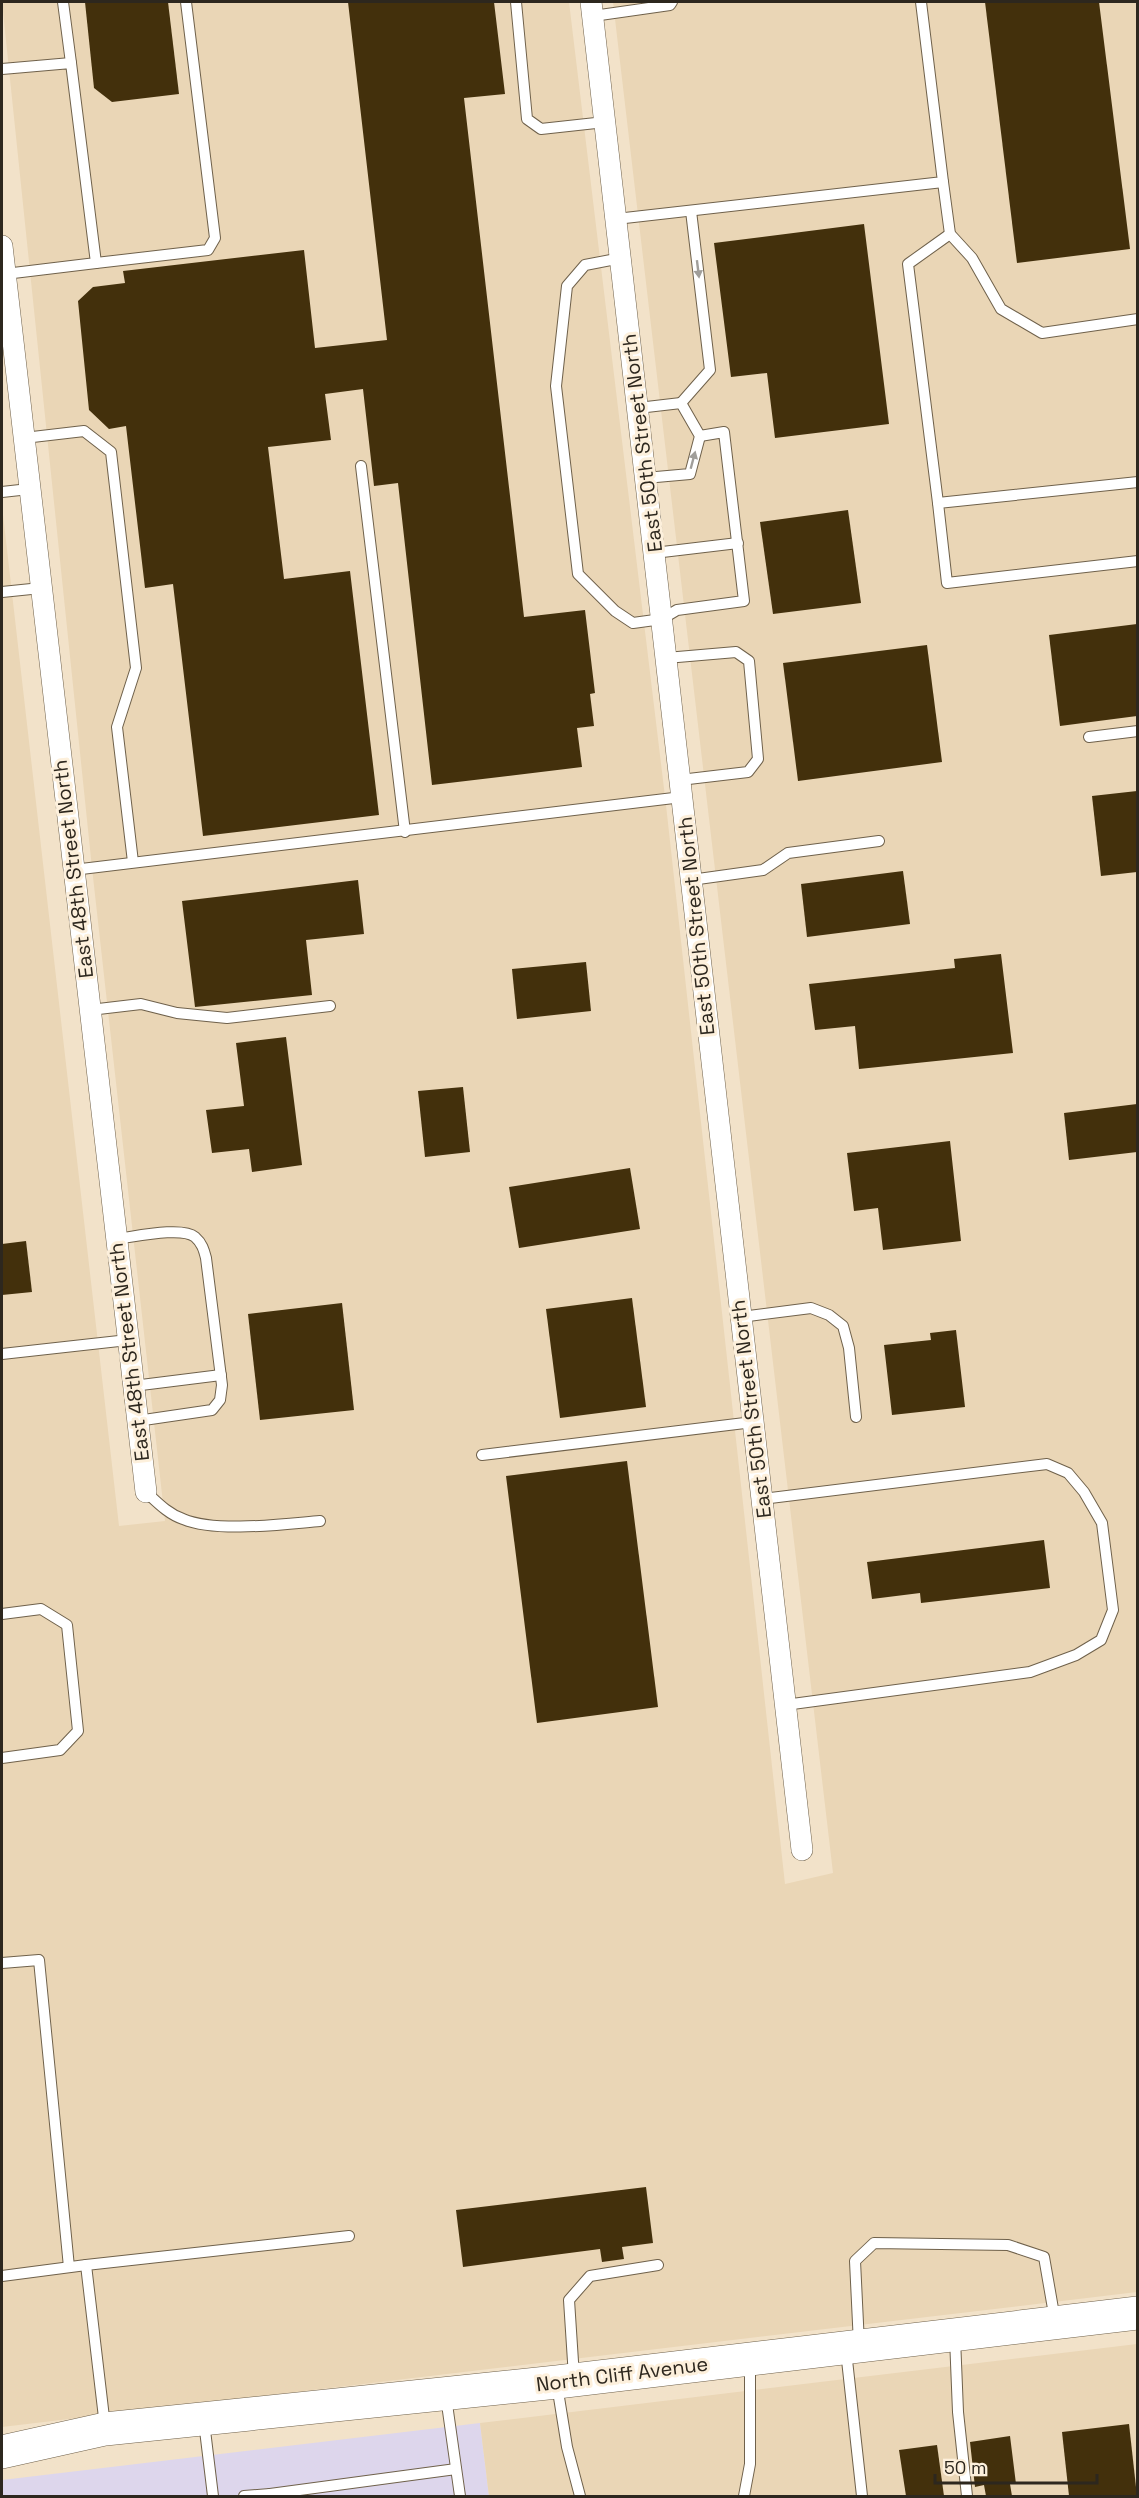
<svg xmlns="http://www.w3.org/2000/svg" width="1139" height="2498" font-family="'Space Grotesk',sans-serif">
<rect width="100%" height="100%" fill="#f2e2c9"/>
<path fill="#ddd6ec" d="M480,2423l9,73h-487v-16z"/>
<g fill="#ead6b6">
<path d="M2,2h567l97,803 119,1079 48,-11 -220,-1871h524v2290l-1135,135v-1921l117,1020 46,-5 -73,-653z"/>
<path d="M1137,2344v152h-648l-9,-73z"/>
</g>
<g fill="#43300c">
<path d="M85,2h83l11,92 -67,8 -18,-14z"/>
<path d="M348,2h146l11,92 -41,4 60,519 61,-7 10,83 -5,1 4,32 -17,2 5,39 -150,18 -34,-302 -24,3 -11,-97 -38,5 6,46 -63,7 16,132 66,-8 29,244 -176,21 -30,-252 -28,4 -19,-162 -17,3 -20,-19 -11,-109 15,-14 32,-4 -2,-12 181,-21 11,98 72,-8z"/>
<path d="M985,2h114l31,247 -113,14z"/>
<path d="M864,224l25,200 -114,14 -8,-65 -36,4 -17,-134z"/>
<path d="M848,510l13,93 -88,11 -13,-92z"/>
<path d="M1137,624v92l-77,10 -11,-91z"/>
<path d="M927,645l15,117 -144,19 -15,-118z"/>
<path d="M1137,791v81l-36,4 -9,-80z"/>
<path d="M903,871l7,53 -103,13 -6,-53z"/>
<path d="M358,880l6,54 -58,6 6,55 -117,12 -13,-106z"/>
<path d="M1001,954l12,99 -154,16 -4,-43 -40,4 -6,-46 146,-16 -1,-9z"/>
<path d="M586,962l5,49 -74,8 -5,-50z"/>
<path d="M286,1037l16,128 -50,7 -3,-23 -37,4 -6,-43 38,-4 -8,-63z"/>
<path d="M463,1087l7,65 -45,5 -7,-66z"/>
<path d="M1137,1104v48l-68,8 -5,-47z"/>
<path d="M950,1141l11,100 -78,9 -5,-42 -24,3 -7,-58z"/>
<path d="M630,1168l10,61 -121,19 -10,-61z"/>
<path d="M26,1241l6,51 -30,3v-51z"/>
<path d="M632,1298l14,109 -86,11 -14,-109z"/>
<path d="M342,1303l12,107 -94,10 -12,-106z"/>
<path d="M956,1330l9,77 -73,8 -8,-70 47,-5 -1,-7z"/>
<path d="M627,1461l31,246 -121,16 -31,-247z"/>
<path d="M1044,1540l6,48 -129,15 -1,-10 -48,6 -5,-37z"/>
<path d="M646,2187l7,56 -31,4 2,12 -22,3 -2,-13 -137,18 -7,-57z"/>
<path d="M1129,2424l8,72h-68l-7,-64z"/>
<path d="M1010,2436l6,48h-6l2,12h-26l-2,-11 -9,2 -5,-45z"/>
<path d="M937,2445l7,51h-38l-7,-46z"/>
</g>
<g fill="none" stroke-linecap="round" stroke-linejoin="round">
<defs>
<g id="lane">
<path d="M63,2l8,61"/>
<path d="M516,2l11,117 14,10 64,-7"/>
<path d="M593,16l77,-11 2,-3"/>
<path d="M2,69l69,-6 25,200 -91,11"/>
<path d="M943,182l7,52 22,24 29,51 41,24 96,-14"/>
<path d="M616,219l327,-37 -22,-180"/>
<path d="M621,258l-36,7 -18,21 -11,100 22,188 37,37 18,12 29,-4 15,-9 67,-9 -20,-169 -24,4"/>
<path d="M96,263l112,-13 7,-12 -29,-236"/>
<path d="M681,403l29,-33 -19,-159"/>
<path d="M638,408l43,-5 19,33 -10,38 -45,4"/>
<path d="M24,438l60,-7 27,21 25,216 -19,59 16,135"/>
<path d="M361,466l44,366"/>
<path d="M1138,482l-200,21 9,80 191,-22"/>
<path d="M2,492l27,-3"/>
<path d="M938,503l-30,-239 42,-30"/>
<path d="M654,553l84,-10"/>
<path d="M2,592l39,-4"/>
<path d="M666,658l70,-6 13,9 9,98 -10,13 -68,8"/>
<path d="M1089,737l49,-6"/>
<path d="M73,870l609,-73"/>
<path d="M691,880l72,-10 25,-17 91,-12"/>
<path d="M90,1010l51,-6 36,9 50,5 103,-12"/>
<path d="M116,1239c18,-2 66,-13 79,-2 7,6 9,13 11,21l16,127 -2,15 -8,10 -75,11"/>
<path d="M741,1317l70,-9 18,7 14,11 6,22 7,69"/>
<path d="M2,1354l126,-14"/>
<path d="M133,1386l88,-11"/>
<path d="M482,1455l271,-33"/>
<path d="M146,1492c11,10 22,22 37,27 33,14 101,5 137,2"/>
<path d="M762,1499l285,-35 21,9 16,19 18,31 11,87 -12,30 -25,15 -46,17 -245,33"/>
<path d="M2,1614l39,-5 26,16 11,106 -18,19 -58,8"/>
<path d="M2,1963l37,-3 30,307"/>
<path d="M2,2276l84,-11"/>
<path d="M955,2338l3,74 9,84"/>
<path d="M859,2344l-4,-83 19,-18 134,2 36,12 11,63"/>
<path d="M846,2351l16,145"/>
<path d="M574,2377l-5,-77 21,-24 68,-11"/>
<path d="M557,2385l10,62 13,49"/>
<path d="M446,2397l14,99"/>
<path d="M204,2422l9,74"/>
<path d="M105,2426l-19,-161 263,-29"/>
<path d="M244,2496l26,-2"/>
<path d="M271,2496l-1,-2 186,-25"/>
<path d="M744,2496l6,-32v-102"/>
</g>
<g id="street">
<path d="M591,2l211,1848"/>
<path d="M2,246l144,1246"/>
</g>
<path id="primary" d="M2,2452l103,-23 452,-47 581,-69"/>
</defs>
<use href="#lane" stroke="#6f614b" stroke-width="12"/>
<use href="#street" stroke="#6f614b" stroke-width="22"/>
<use href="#primary" stroke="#6f614b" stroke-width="34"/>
<use href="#lane" stroke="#fff" stroke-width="10"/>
<use href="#street" stroke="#fff" stroke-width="21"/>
<use href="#primary" stroke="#fff" stroke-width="33"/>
</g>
<defs><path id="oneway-solid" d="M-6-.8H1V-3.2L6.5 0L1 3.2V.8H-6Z" transform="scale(1.5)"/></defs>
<g fill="#a09e9a">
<use href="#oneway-solid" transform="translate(698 269) rotate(83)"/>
<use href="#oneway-solid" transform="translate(693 460) rotate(-75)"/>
</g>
<g text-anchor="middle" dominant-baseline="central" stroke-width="6" stroke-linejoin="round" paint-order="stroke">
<g font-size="20" fill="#2d271e" stroke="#fdf0dc">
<text transform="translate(642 443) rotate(-97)">East 50th Street North</text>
<text transform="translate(73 869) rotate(-97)">East 48th Street North</text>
<text transform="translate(696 926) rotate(-96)">East 50th Street North</text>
<text transform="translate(129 1352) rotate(-97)">East 48th Street North</text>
<text transform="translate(751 1409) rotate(-97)">East 50th Street North</text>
<text transform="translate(622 2374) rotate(-7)">North Cliff Avenue</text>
</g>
</g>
<rect width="1139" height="2498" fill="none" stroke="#2d271e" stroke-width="6"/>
<path d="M935 2474v9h162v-9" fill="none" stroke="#2d271e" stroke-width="3"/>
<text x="944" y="2474" font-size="18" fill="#2d271e" stroke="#fdf0dc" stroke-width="4.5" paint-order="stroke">50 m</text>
</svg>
